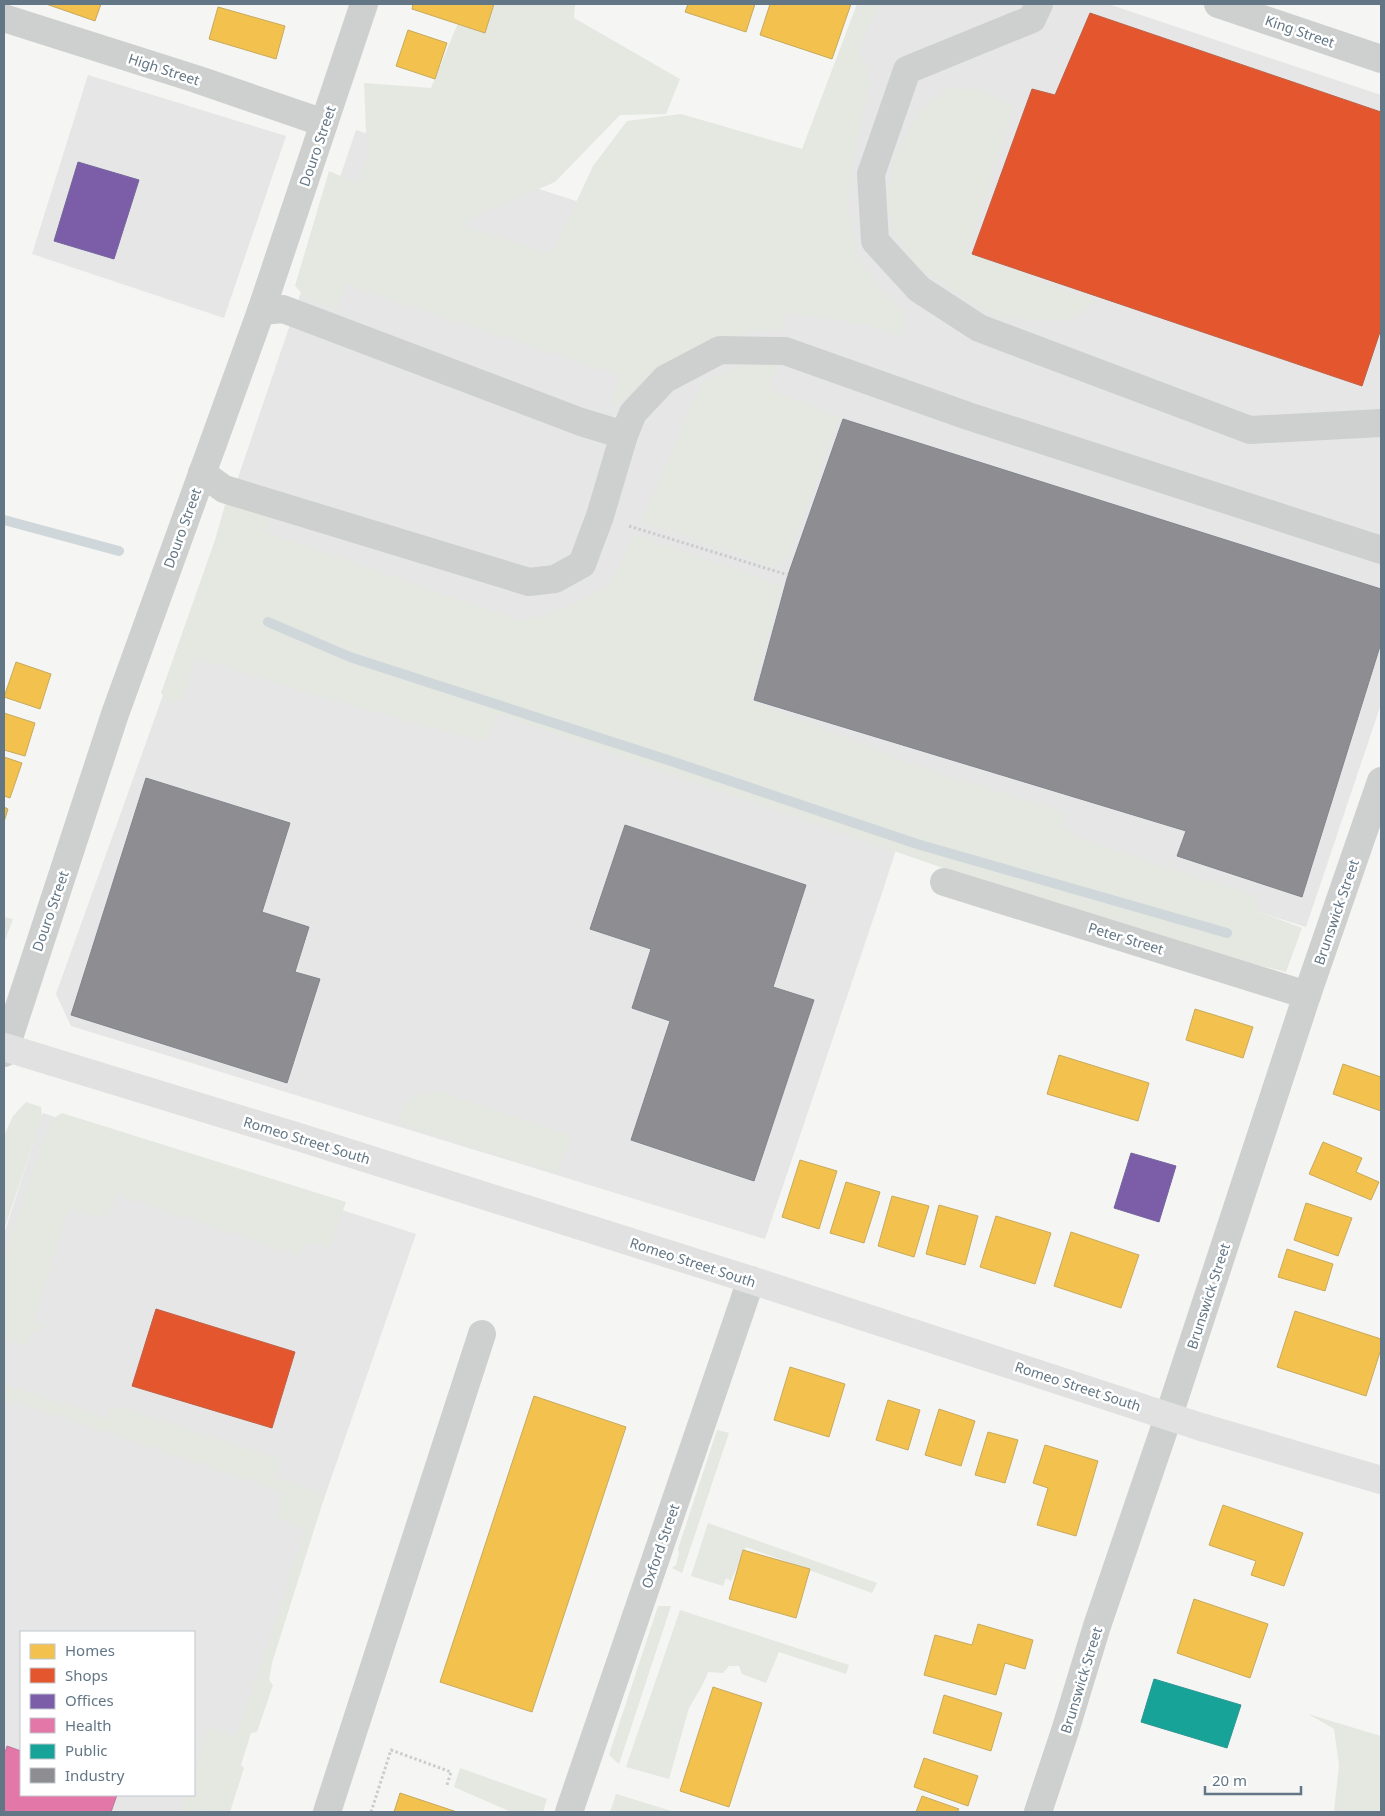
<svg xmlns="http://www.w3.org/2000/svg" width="1385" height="1816" font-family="'Noto Sans',sans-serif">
<rect width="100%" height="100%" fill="#f5f5f3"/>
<g fill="#e5e6e5" fill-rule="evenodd">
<path d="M861,4h247l273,91v609l-75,223 -395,-124 -28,87 -118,349 -694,-213 -15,-32 130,-363 170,-501 415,134z"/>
<path d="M88,75l198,61 -62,182 -192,-64z"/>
<path d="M43,1113l373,121 -201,578h-211v-578zM21,1632h173v163h-173z"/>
</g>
<g fill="#e4e8e1">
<path d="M466,4h109l-1,14 106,61 -14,35 -46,1 -65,67 -78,33 -16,11 91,28 41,-88 34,-45 54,-7 121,35 55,-145h22l-21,48 10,20 2,10 -15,68 -8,56 10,45 16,31 33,33 -6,21 -32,-11 -74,-12 -11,4v14l-21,-1 -45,11 -79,48 -23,17 -4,-2 9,-29 -274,-91 -8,25c-22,-4 -29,-7 -43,-23l34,-115 30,13 8,-28 -3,-73 67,5z"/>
<path d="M948,88l29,1 37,17 -48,148 50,15 18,10 62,22 -26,20 -73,-3 -81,-52 -22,-35 -6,-28 6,-47 27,-46z"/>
<path d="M776,364l-6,26 69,27 -50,138 -16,11 -132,-44 62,-141 39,-15z"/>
<path d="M227,498l44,11 -6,23 256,89 48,-15 39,-18 26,-54 119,41 29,12 -32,113 159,63 157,50 -6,13 25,15 172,55 2,16 43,16 -16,44 -86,-21 -124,-37 -577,-200 -14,28 -181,-50 -109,-35 -12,42 -13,5 -9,-11 54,-153z"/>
<path d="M4,917l9,2 -9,24z"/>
<path d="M438,1091l134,45 -16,37 -161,-50 15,-24z"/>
<path d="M26,1102l15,5 1,10 -38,113v-94l9,-20z"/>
<path d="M62,1113l284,89 -17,49 -8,-8 -9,1 -9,3 -4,8 -182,-61c-3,10 -5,19 -15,24l-33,-10 -36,114 13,4 -17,10 -5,9 -20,-7v-80l47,-138z"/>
<path d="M4,1384l102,35 5,-14 169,54 -5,18 50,18 -53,168 -3,17 4,5 -16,47 -6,1 -10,32 3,3 -14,44h-26v-3l-9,1 -6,2 -8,-3 5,-14h8v-21l13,-41 4,-5 25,8 44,-128 25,-79 -27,-10 -1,-4 7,-23 -271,-91h-8l-1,4z"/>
<path d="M717,1430l12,3 -47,140 -10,-5 4,-3 3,-12 -1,-4z"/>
<path d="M708,1523l169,60 -5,10 -126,-46 -15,34 -5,-3 -3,8 -32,-10z"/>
<path d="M658,1606h13l-52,158 -10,-9z"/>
<path d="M680,1610l169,55 -3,9 -67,-22 -13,31 -24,-9 -3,-8h-10l-6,7 -15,-1 -5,12 -14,24 -20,71 -43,-12z"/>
<path d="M1308,1714l73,22v76h-47l5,-47 -5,-36z"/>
<path d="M460,1768l87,31 -4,13h-32l-57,-25z"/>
<path d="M616,1794l59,18h-65z"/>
</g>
<g fill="#f2c14e" stroke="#c7aa5e">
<path d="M46,4h55l-6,17z"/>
<path d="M413,4h81l-9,29 -73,-24z"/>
<path d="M688,4h67l-9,28 -61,-20z"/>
<path d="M770,4h81l-19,55 -72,-24z"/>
<path d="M218,7l67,19 -9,33 -67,-20z"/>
<path d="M408,30l39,13 -12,36 -39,-13z"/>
<path d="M16,662l35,12 -11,35 -36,-12z"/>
<path d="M4,713l31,10 -10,33 -21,-6z"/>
<path d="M4,757l18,6 -12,35 -6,-2z"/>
<path d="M4,807l4,2 -4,13z"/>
<path d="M1195,1009l58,18 -10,31 -57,-18z"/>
<path d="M1059,1055l90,28 -11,38 -91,-27z"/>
<path d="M1343,1064l38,13v34l-48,-17z"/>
<path d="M1323,1142l39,16 -6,14 23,10 -8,18 -62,-26z"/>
<path d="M800,1160l37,11 -18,58 -37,-12z"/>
<path d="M846,1182l34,10 -16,51 -34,-10z"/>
<path d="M892,1196l37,10 -15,51 -36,-11z"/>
<path d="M1306,1203l46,15 -14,38 -44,-16z"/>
<path d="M939,1205l39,11 -13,49 -39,-11z"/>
<path d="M996,1216l55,17 -16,51 -55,-17z"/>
<path d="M1071,1232l68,23 -18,53 -67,-22z"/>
<path d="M1287,1249l46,15 -8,27 -47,-14z"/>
<path d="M1295,1311l86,28v10l-15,47 -89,-29z"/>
<path d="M790,1367l55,17 -16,53 -55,-17z"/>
<path d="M534,1396l92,31 -94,285 -92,-30z"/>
<path d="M888,1400l32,10 -12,40 -32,-10z"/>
<path d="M939,1409l36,12 -14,45 -36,-11z"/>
<path d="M988,1432l30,8 -13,43 -30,-8z"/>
<path d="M1045,1445l53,16 -22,75 -39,-11 11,-37 -15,-5z"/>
<path d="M1223,1505l80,28 -19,53 -33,-11 5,-14 -47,-16z"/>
<path d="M743,1550l67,19 -14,49 -67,-19z"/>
<path d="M1194,1599l74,25 -18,54 -73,-25z"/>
<path d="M978,1624l55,16 -8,29 -20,-6 -9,32 -72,-20 11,-40 37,10z"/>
<path d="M713,1687l49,16 -33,104 -49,-16z"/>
<path d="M944,1695l58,18 -11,38 -58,-18z"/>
<path d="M924,1758l54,18 -10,30 -54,-19z"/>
<path d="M400,1793l57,19h-63z"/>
<path d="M922,1796l37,13 -2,3h-41z"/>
</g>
<g fill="#e4572e" stroke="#bd6048">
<path d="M1090,13l291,99v217l-19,57 -390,-132 60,-165 23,6z"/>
<path d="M156,1309l139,43 -23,76 -140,-42z"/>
</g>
<g fill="#7b5ea7" stroke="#74659d">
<path d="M78,162l61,18 -25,79 -60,-18z"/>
<path d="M1131,1153l45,13 -17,56 -45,-14z"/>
</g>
<path fill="#e377a8" stroke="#bc779e" d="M7,1746l14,5v44h96l-6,17h-107v-56z"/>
<path fill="#17a398" stroke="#2e9692" d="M1154,1679l87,26 -14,43 -86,-26z"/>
<g fill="#8d8d92" stroke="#80868e">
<path d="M843,419l538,170v54l-79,254 -125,-41 9,-25 -432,-131 34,-125z"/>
<path d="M146,778l144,45 -28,89 47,15 -14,45 25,7 -33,104 -216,-68z"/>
<path d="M625,825l181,60 -33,102 41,13 -60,181 -123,-41 39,-119 -38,-13 19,-59 -61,-20z"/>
</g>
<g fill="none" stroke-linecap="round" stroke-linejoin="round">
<g stroke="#cfd7da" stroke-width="10">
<path d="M4,520l115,31"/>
<path d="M268,622l82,35 321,104 246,83 310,89"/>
</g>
<g stroke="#cbcccd" stroke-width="3" stroke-dasharray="2.5 2.5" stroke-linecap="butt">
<path d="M629,526l159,49"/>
<path d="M371,1812l20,-62 60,22 -4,13"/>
</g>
<g stroke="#ced0d0" stroke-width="28">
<path d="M1039,4l-7,15 -125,51 -36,104 4,67 44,48 60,39 271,102 131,-7"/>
<path d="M1218,4l163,55"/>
<path d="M4,18l192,61 128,44"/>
<path d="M624,435l9,-22 32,-34 55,-29 65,1 183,65 413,134"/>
<path d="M202,473l22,16 305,93 26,-3 27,-15 18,-48 24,-81 -43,-13 -298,-113 -22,2"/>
<path d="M944,882l363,113"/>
<path d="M4,1053l111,-339 146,-403 103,-307"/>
<path d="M327,1812l155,-478"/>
<path d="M569,1812l182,-532"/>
<path d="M1038,1812l27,-81 32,-105 72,-211 138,-420 74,-214"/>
</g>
<path stroke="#e1e1e2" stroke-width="28" d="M4,1047l301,92 446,141 450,147 180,53"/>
</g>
<g text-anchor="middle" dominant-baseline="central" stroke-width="5" stroke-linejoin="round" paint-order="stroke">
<g font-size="14" fill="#627685" stroke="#fff">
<text transform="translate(1300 31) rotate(19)">King Street</text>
<text transform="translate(164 69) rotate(18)">High Street</text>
<text transform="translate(317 146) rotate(-71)">Douro Street</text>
<text transform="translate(182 528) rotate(-70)">Douro Street</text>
<text transform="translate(50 911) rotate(-71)">Douro Street</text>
<text transform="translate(1336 912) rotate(-71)">Brunswick Street</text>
<text transform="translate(1126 938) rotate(17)">Peter Street</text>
<text transform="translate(307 1140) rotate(17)">Romeo Street South</text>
<text transform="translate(693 1262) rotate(18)">Romeo Street South</text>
<text transform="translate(1208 1296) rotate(-72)">Brunswick Street</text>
<text transform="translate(1078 1386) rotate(18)">Romeo Street South</text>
<text transform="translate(660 1546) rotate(-71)">Oxford Street</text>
<text transform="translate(1081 1680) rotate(-73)">Brunswick Street</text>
</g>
</g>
<rect width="1385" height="1816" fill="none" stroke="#627685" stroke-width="10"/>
<rect x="20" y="1631" width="175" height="165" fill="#ffffff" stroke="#c0c8ce"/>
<rect x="30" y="1644" width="25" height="15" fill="#f2c14e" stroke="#c0c8ce"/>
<text x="65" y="1656" font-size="15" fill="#627685">Homes</text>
<rect x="30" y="1668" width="25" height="15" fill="#e4572e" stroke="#c0c8ce"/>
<text x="65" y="1681" font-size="15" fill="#627685">Shops</text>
<rect x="30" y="1694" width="25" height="15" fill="#7b5ea7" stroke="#c0c8ce"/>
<text x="65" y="1706" font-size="15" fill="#627685">Offices</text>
<rect x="30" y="1718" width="25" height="15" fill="#e377a8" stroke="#c0c8ce"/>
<text x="65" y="1731" font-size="15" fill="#627685">Health</text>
<rect x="30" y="1744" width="25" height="15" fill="#17a398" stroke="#c0c8ce"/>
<text x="65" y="1756" font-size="15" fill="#627685">Public</text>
<rect x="30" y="1768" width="25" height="15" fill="#8d8d92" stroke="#c0c8ce"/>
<text x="65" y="1781" font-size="15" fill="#627685">Industry</text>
<path d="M1205 1786v8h96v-8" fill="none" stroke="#627685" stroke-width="2.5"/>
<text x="1212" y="1786" font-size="15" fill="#627685" stroke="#ffffff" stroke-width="4" paint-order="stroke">20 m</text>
</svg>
